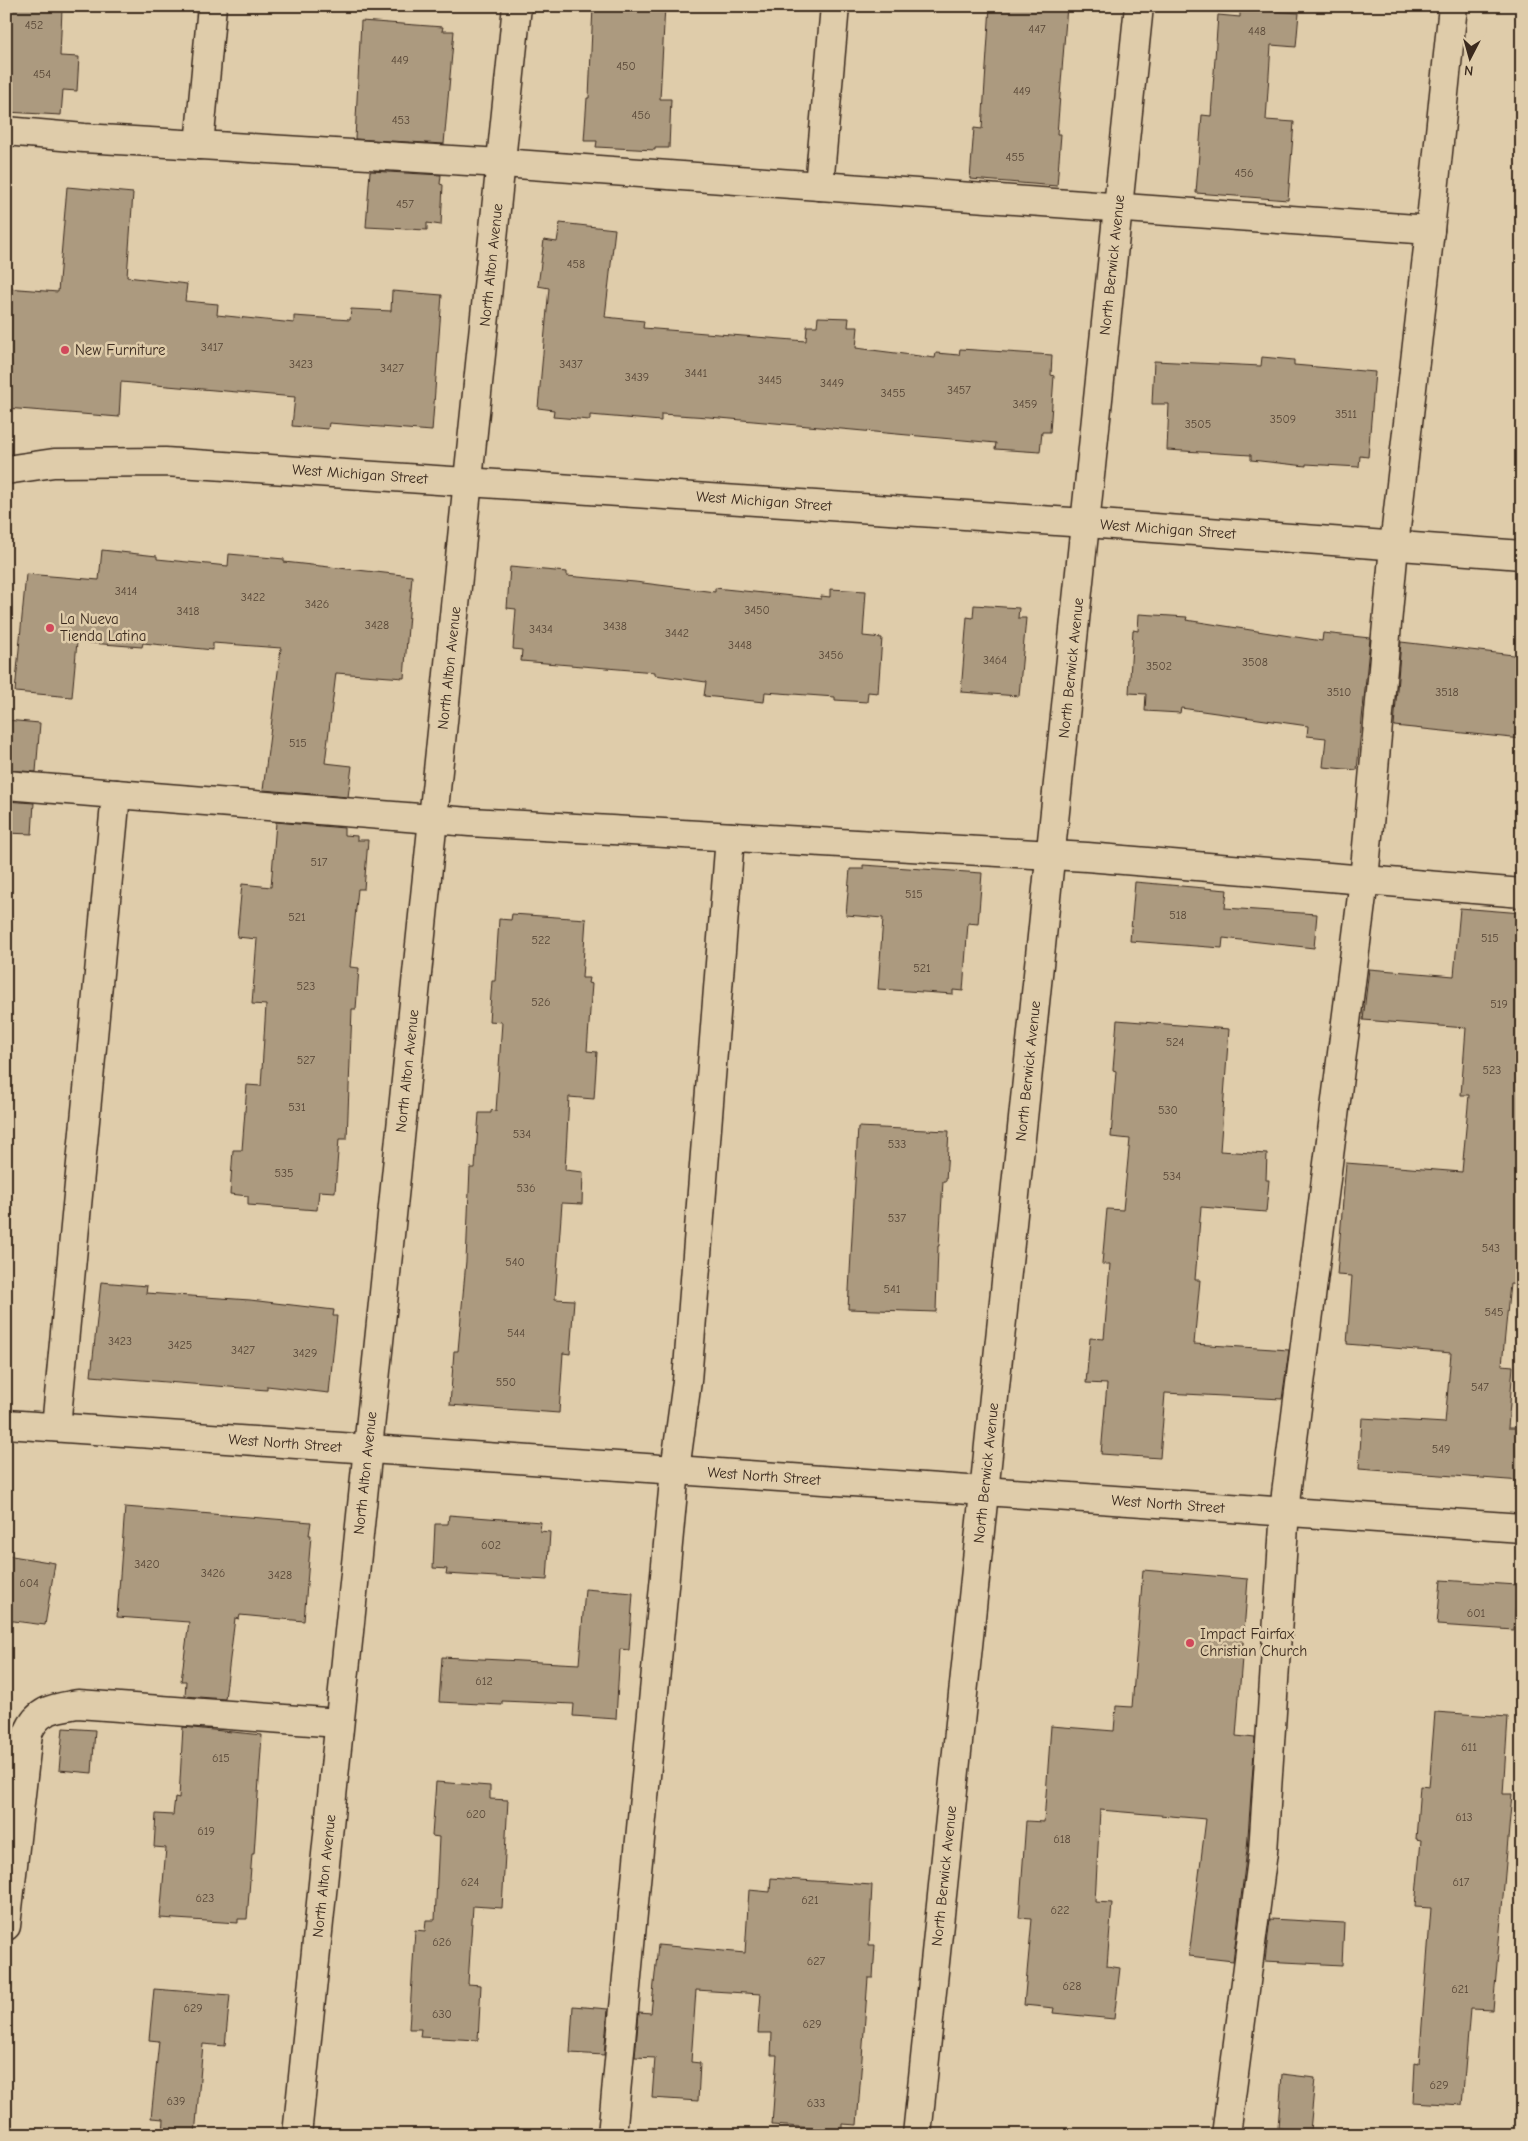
<svg xmlns="http://www.w3.org/2000/svg" width="1528" height="2141" font-family="'Comic Neue',sans-serif">
<rect width="100%" height="100%" fill="#dfccaa"/>
<filter id="ink" filterUnits="userSpaceOnUse"><feTurbulence type="fractalNoise" baseFrequency=".02" numOctaves="2"/><feDisplacementMap in="SourceGraphic" scale="10" xChannelSelector="R" yChannelSelector="G"/><feConvolveMatrix kernelMatrix="1 2 1 2 8 2 1 2 1" color-interpolation-filters="sRGB"/></filter>
<g filter="url(#ink)">
<g fill="#ac9a7f" stroke="#3b2a1e">
<path d="M6,6h45v2l11,1 -2,47 19,1 -2,34 -14,-1 -2,25 -55,-3z"/>
<path d="M593,6h72l-5,93h11l-2,49h-14v2l-59,-3 1,-6h-13l3,-43h2z"/>
<path d="M990,6h77l-10,128h4l-4,52 -87,-7 4,-51 8,1z"/>
<path d="M1240,9l59,4 -3,34 -25,-2 -5,75 28,2 -6,78 -92,-7 6,-78 9,1 7,-101 22,2z"/>
<path d="M361,21l82,6 -1,4h12l-10,113 -89,-5z"/>
<path d="M370,171l71,4 -1,9 3,1 -2,40 -14,-2v7l-61,-3z"/>
<path d="M67,187l66,6 -6,84 60,7 -2,17 33,3 -1,11 77,8v-7l56,4 1,-11 40,2 1,-20 50,4 -10,136 -103,-8 -1,6 -36,-3 3,-29 -174,-15 -2,35 -113,-9v-120l52,4z"/>
<path d="M560,223l55,6 -10,88 39,4 -1,7 163,13 1,-15h10l1,-9 31,1 -1,9h10l-2,21 79,10 1,-5 23,2 1,-6 92,6 -1,20 3,1 -4,56h-8l-2,20 -45,-3 1,-6 -287,-26 -48,-3v7l-71,-6v5l-37,-3 1,-7 -16,-2 11,-120 -11,-2 6,-46 13,2z"/>
<path d="M1262,357l32,3v5l81,7 -7,85 -8,-1 -1,11 -53,-3v2l-55,-6v-5l-84,-5 2,-46h-17l2,-43 107,5z"/>
<path d="M102,550l55,6v3l71,7 1,-12 55,5v3l128,14 -8,102 -68,-5 -11,90 27,3 -4,31 -85,-7 18,-142 -68,-5v7l-70,-7 -1,4 -65,-5 -5,55 -57,-5 11,-118 73,6z"/>
<path d="M510,567l57,5v4l68,6 80,10v-4l106,11v-3l9,1v-8l36,2 -3,45 19,2 -4,55 -10,-1 -1,10 -32,-2v-3l-70,-5 -1,10 -60,-6 2,-14 -51,-7v-3l-134,-11 1,-11 -9,-1 3,-40 -9,-1z"/>
<path d="M974,605l45,3 -1,10h8l-7,78 -58,-4 6,-75 6,1z"/>
<path d="M1139,614l48,3 -1,3 136,21 1,-8 47,5 -13,132 -34,-3 3,-29 -19,-2 1,-10 -127,-18 -1,5 -35,-2 1,-17 -17,-1 4,-63 5,1z"/>
<path d="M1401,642l121,14v83l-128,-13z"/>
<path d="M6,720l34,3 -4,49 -30,-2z"/>
<path d="M6,801l28,2 -2,31 -26,-1z"/>
<path d="M276,822l68,6v7l13,1v4h11l-4,49h-6l-8,78 9,1 -3,41h-4l-5,130h-8l-4,53 -16,-1 -2,19 -69,-5v-9l-18,-2 3,-44h9l5,-65 14,1 5,-81 -14,-1 5,-65 -20,-2 5,-53 29,3z"/>
<path d="M863,865l119,8 -4,51 -10,-1 -5,68 -10,-1v4l-75,-5 5,-71 -37,-3 4,-46h13z"/>
<path d="M1135,882l92,8 -2,18 92,6 -3,34 -91,-10 -1,10 -92,-7z"/>
<path d="M1460,908l62,5v372l-12,-1 -8,81 11,1 -5,62h14v53l-163,-12 3,-51 83,5 6,-70 -104,-9 5,-68 -15,-1 9,-112 116,9 7,-77h-8l5,-67 -103,-8 6,-51 85,7z"/>
<path d="M512,914l74,5 -4,59h7l-1,5 4,1 -5,67 10,1 -3,47 -25,-2 -4,73 18,2 -1,32 -20,-1 -7,96 19,1 -4,54 -7,-1 -4,60 -109,-8 4,-54h4l8,-90 4,-93h5l4,-55h12v-3l5,1 6,-89 -13,-1 3,-40h3l4,-62 12,1z"/>
<path d="M1117,1020l112,9 -9,122 47,3 -1,26h3l-3,32 -65,-5 -6,73h5l-6,64 95,6 -7,49 -117,-6 -5,65 -59,-4 6,-70 -21,-1 4,-45 14,1 6,-75h-8l5,-55 16,1 7,-71 -19,-2 5,-66 -3,-1z"/>
<path d="M858,1127l91,4 -3,50h-3l-4,65h-1l-2,66 -88,-3z"/>
<path d="M101,1282l46,4 -1,7 104,7 84,10 -1,6h4l-8,77 -62,-7v4l-176,-14z"/>
<path d="M125,1507l186,15 -2,13h2l-7,86 -64,-6 -1,4 -4,-1 -10,81 -40,-3 1,-15h-5l8,-59 -72,-5z"/>
<path d="M449,1515l92,7 -1,9 10,1 -3,48 -101,-6 1,-5 -14,-1 2,-44h13z"/>
<path d="M6,1555l49,8 -10,62 -39,-5z"/>
<path d="M1143,1570l105,9 -12,157 19,2 -8,112 -14,111 -44,-5 17,-137 -106,-9 -5,92 17,1 -5,63 13,2 -6,51 -61,-6 1,-5 -30,-3 8,-86 -13,-1 7,-97 18,1 7,-96 63,5 2,-25 16,1z"/>
<path d="M1441,1580l76,5 -3,45 -77,-5z"/>
<path d="M585,1589l48,4 -4,57 -9,-1 -4,70 -43,-3 1,-12 -72,-3v4l-63,-3 3,-45 137,7z"/>
<path d="M1435,1712l73,5 -5,77h9l-19,216 -23,-1 -8,96 -49,-3 2,-39 4,1 12,-156 -16,-1 6,-67 -5,-1 4,-53 9,1z"/>
<path d="M183,1727l79,8 -8,119h-2l-5,65h-9v4l-78,-5 6,-70 -12,-1 2,-33 17,1 2,-18 4,1z"/>
<path d="M63,1728l32,2 -3,43 -33,-3z"/>
<path d="M436,1782l54,4v13l18,1 -6,108 -29,-2 -5,78 13,1 -3,55 -58,-3 1,-8h-12l6,-99 10,1 1,-11h9l4,-83 -7,-1z"/>
<path d="M771,1878l101,7 -3,60h6l-2,33h-5l-11,147 -15,-1v6l-70,-5 5,-70h-6l1,-22h-14l3,-39 -65,-4 -5,72 9,1 -2,38 -46,-3 3,-40 -20,-1 4,-45 12,1 7,-68 87,8 4,-63 21,2z"/>
<path d="M1270,1919l74,4 -2,42 -77,-4z"/>
<path d="M154,1989l76,6 -5,51 -22,-2 -8,91h-32l1,-16 -13,-1 8,-77 -10,-1z"/>
<path d="M573,2006l35,3 -4,46 -34,-2z"/>
<path d="M1282,2074l33,4 -5,53 -32,-3z"/>
</g>
<g fill="none" stroke-linecap="round" stroke-linejoin="round">
<defs>
<g id="minor">
<path d="M6,131l78,7 417,25 929,67 -36,316 -30,334 -78,614 -23,358 -37,283"/>
<path d="M199,145l13,-139"/>
<path d="M819,186l16,-180"/>
<path d="M1430,230l23,-224"/>
<path d="M6,785l110,9 -60,633"/>
<path d="M116,794l354,28 617,35 435,36"/>
<path d="M6,1424l1516,104"/>
<path d="M6,1926l22,-193c10,-24 26,-25 50,-29l261,19"/>
<path d="M297,2135l220,-2129"/>
<path d="M612,2135l63,-665 12,-89 43,-544"/>
<path d="M917,2135l222,-2129"/>
</g>
<path id="major" d="M6,470l48,-7 111,-1 921,61 436,32"/>
</defs>
<use href="#minor" stroke="#3b2a1e" stroke-width="31"/>
<use href="#major" stroke="#3b2a1e" stroke-width="31"/>
<use href="#minor" stroke="#dfccaa" stroke-width="28"/>
<use href="#major" stroke="#dfccaa" stroke-width="28"/>
</g>
</g>
<g fill="#d1495b" stroke="#dfccaa" stroke-width="2">
<circle cx="65" cy="350" r="5"/>
<circle cx="50" cy="628" r="5"/>
<circle cx="1190" cy="1643" r="5"/>
</g>
<g text-anchor="middle" dominant-baseline="central" stroke-width="5" stroke-linejoin="round" paint-order="stroke">
<g font-size="12" fill="#574636">
<text x="34" y="25">452</text>
<text x="1037" y="29">447</text>
<text x="1257" y="31">448</text>
<text x="400" y="60">449</text>
<text x="626" y="66">450</text>
<text x="42" y="74">454</text>
<text x="1022" y="91">449</text>
<text x="641" y="115">456</text>
<text x="401" y="120">453</text>
<text x="1015" y="157">455</text>
<text x="1244" y="173">456</text>
<text x="405" y="204">457</text>
<text x="576" y="264">458</text>
<text x="212" y="347">3417</text>
<text x="301" y="364">3423</text>
<text x="571" y="364">3437</text>
<text x="392" y="368">3427</text>
<text x="696" y="373">3441</text>
<text x="637" y="377">3439</text>
<text x="770" y="380">3445</text>
<text x="832" y="383">3449</text>
<text x="959" y="390">3457</text>
<text x="893" y="393">3455</text>
<text x="1025" y="404">3459</text>
<text x="1346" y="414">3511</text>
<text x="1283" y="419">3509</text>
<text x="1198" y="424">3505</text>
<text x="126" y="591">3414</text>
<text x="253" y="597">3422</text>
<text x="317" y="604">3426</text>
<text x="757" y="610">3450</text>
<text x="188" y="611">3418</text>
<text x="377" y="625">3428</text>
<text x="615" y="626">3438</text>
<text x="541" y="629">3434</text>
<text x="677" y="633">3442</text>
<text x="740" y="645">3448</text>
<text x="831" y="655">3456</text>
<text x="995" y="660">3464</text>
<text x="1255" y="662">3508</text>
<text x="1159" y="666">3502</text>
<text x="1339" y="692">3510</text>
<text x="1447" y="692">3518</text>
<text x="298" y="743">515</text>
<text x="319" y="862">517</text>
<text x="914" y="894">515</text>
<text x="1178" y="915">518</text>
<text x="297" y="917">521</text>
<text x="1490" y="938">515</text>
<text x="541" y="940">522</text>
<text x="922" y="968">521</text>
<text x="306" y="986">523</text>
<text x="541" y="1002">526</text>
<text x="1499" y="1004">519</text>
<text x="1175" y="1042">524</text>
<text x="306" y="1060">527</text>
<text x="1492" y="1070">523</text>
<text x="297" y="1107">531</text>
<text x="1168" y="1110">530</text>
<text x="522" y="1134">534</text>
<text x="897" y="1144">533</text>
<text x="284" y="1173">535</text>
<text x="1172" y="1176">534</text>
<text x="526" y="1188">536</text>
<text x="897" y="1218">537</text>
<text x="1491" y="1248">543</text>
<text x="515" y="1262">540</text>
<text x="892" y="1289">541</text>
<text x="1494" y="1312">545</text>
<text x="516" y="1333">544</text>
<text x="120" y="1341">3423</text>
<text x="180" y="1345">3425</text>
<text x="243" y="1350">3427</text>
<text x="305" y="1353">3429</text>
<text x="506" y="1382">550</text>
<text x="1480" y="1387">547</text>
<text x="1441" y="1449">549</text>
<text x="491" y="1545">602</text>
<text x="147" y="1564">3420</text>
<text x="213" y="1573">3426</text>
<text x="280" y="1575">3428</text>
<text x="29" y="1583">604</text>
<text x="1476" y="1613">601</text>
<text x="484" y="1681">612</text>
<text x="1469" y="1747">611</text>
<text x="221" y="1758">615</text>
<text x="476" y="1814">620</text>
<text x="1464" y="1817">613</text>
<text x="206" y="1831">619</text>
<text x="1062" y="1839">618</text>
<text x="470" y="1882">624</text>
<text x="1461" y="1882">617</text>
<text x="205" y="1898">623</text>
<text x="810" y="1900">621</text>
<text x="1060" y="1910">622</text>
<text x="442" y="1942">626</text>
<text x="816" y="1961">627</text>
<text x="1072" y="1986">628</text>
<text x="1460" y="1989">621</text>
<text x="193" y="2008">629</text>
<text x="442" y="2014">630</text>
<text x="812" y="2024">629</text>
<text x="1439" y="2085">629</text>
<text x="176" y="2101">639</text>
<text x="816" y="2103">633</text>
</g>
<g font-size="15" fill="#3b2a1e" stroke="#dfccaa">
<text transform="translate(491 265) rotate(-84)">North Alton Avenue</text>
<text transform="translate(1112 265) rotate(-84)">North Berwick Avenue</text>
<text transform="translate(360 474) rotate(4)">West Michigan Street</text>
<text transform="translate(764 501) rotate(4)">West Michigan Street</text>
<text transform="translate(1168 529) rotate(4)">West Michigan Street</text>
<text transform="translate(449 668) rotate(-84)">North Alton Avenue</text>
<text transform="translate(1071 668) rotate(-84)">North Berwick Avenue</text>
<text transform="translate(407 1071) rotate(-84)">North Alton Avenue</text>
<text transform="translate(1028 1071) rotate(-84)">North Berwick Avenue</text>
<text transform="translate(285 1443) rotate(4)">West North Street</text>
<text transform="translate(365 1473) rotate(-84)">North Alton Avenue</text>
<text transform="translate(986 1473) rotate(-84)">North Berwick Avenue</text>
<text transform="translate(764 1476) rotate(4)">West North Street</text>
<text transform="translate(1168 1504) rotate(4)">West North Street</text>
<text transform="translate(324 1876) rotate(-84)">North Alton Avenue</text>
<text transform="translate(944 1876) rotate(-84)">North Berwick Avenue</text>
</g>
<g font-size="15" fill="#3b2a1e" stroke="#dfccaa" text-anchor="start">
<text x="75" y="350">New Furniture</text>
<text x="60" y="619">La Nueva<tspan x="60" dy="17">Tienda Latina</tspan></text>
<text x="1200" y="1634">Impact Fairfax<tspan x="1200" dy="17">Christian Church</tspan></text>
</g>
</g>
<rect width="1528" height="2141" fill="none" stroke="#dfccaa" stroke-width="25"/>
<rect x="12" y="12" width="1503" height="2116" fill="none" stroke="#3b2a1e" stroke-width="2" filter="url(#ink)"/>
<g transform="translate(1470 58) rotate(186)" stroke="#dfccaa" stroke-width="4" paint-order="stroke">
<path d="M0-4L9 19L0 12L-9 19Z" fill="#3b2a1e"/>
<text y="-8" font-size="14" font-weight="bold" text-anchor="middle" fill="#3b2a1e">N</text>
</g>
</svg>
